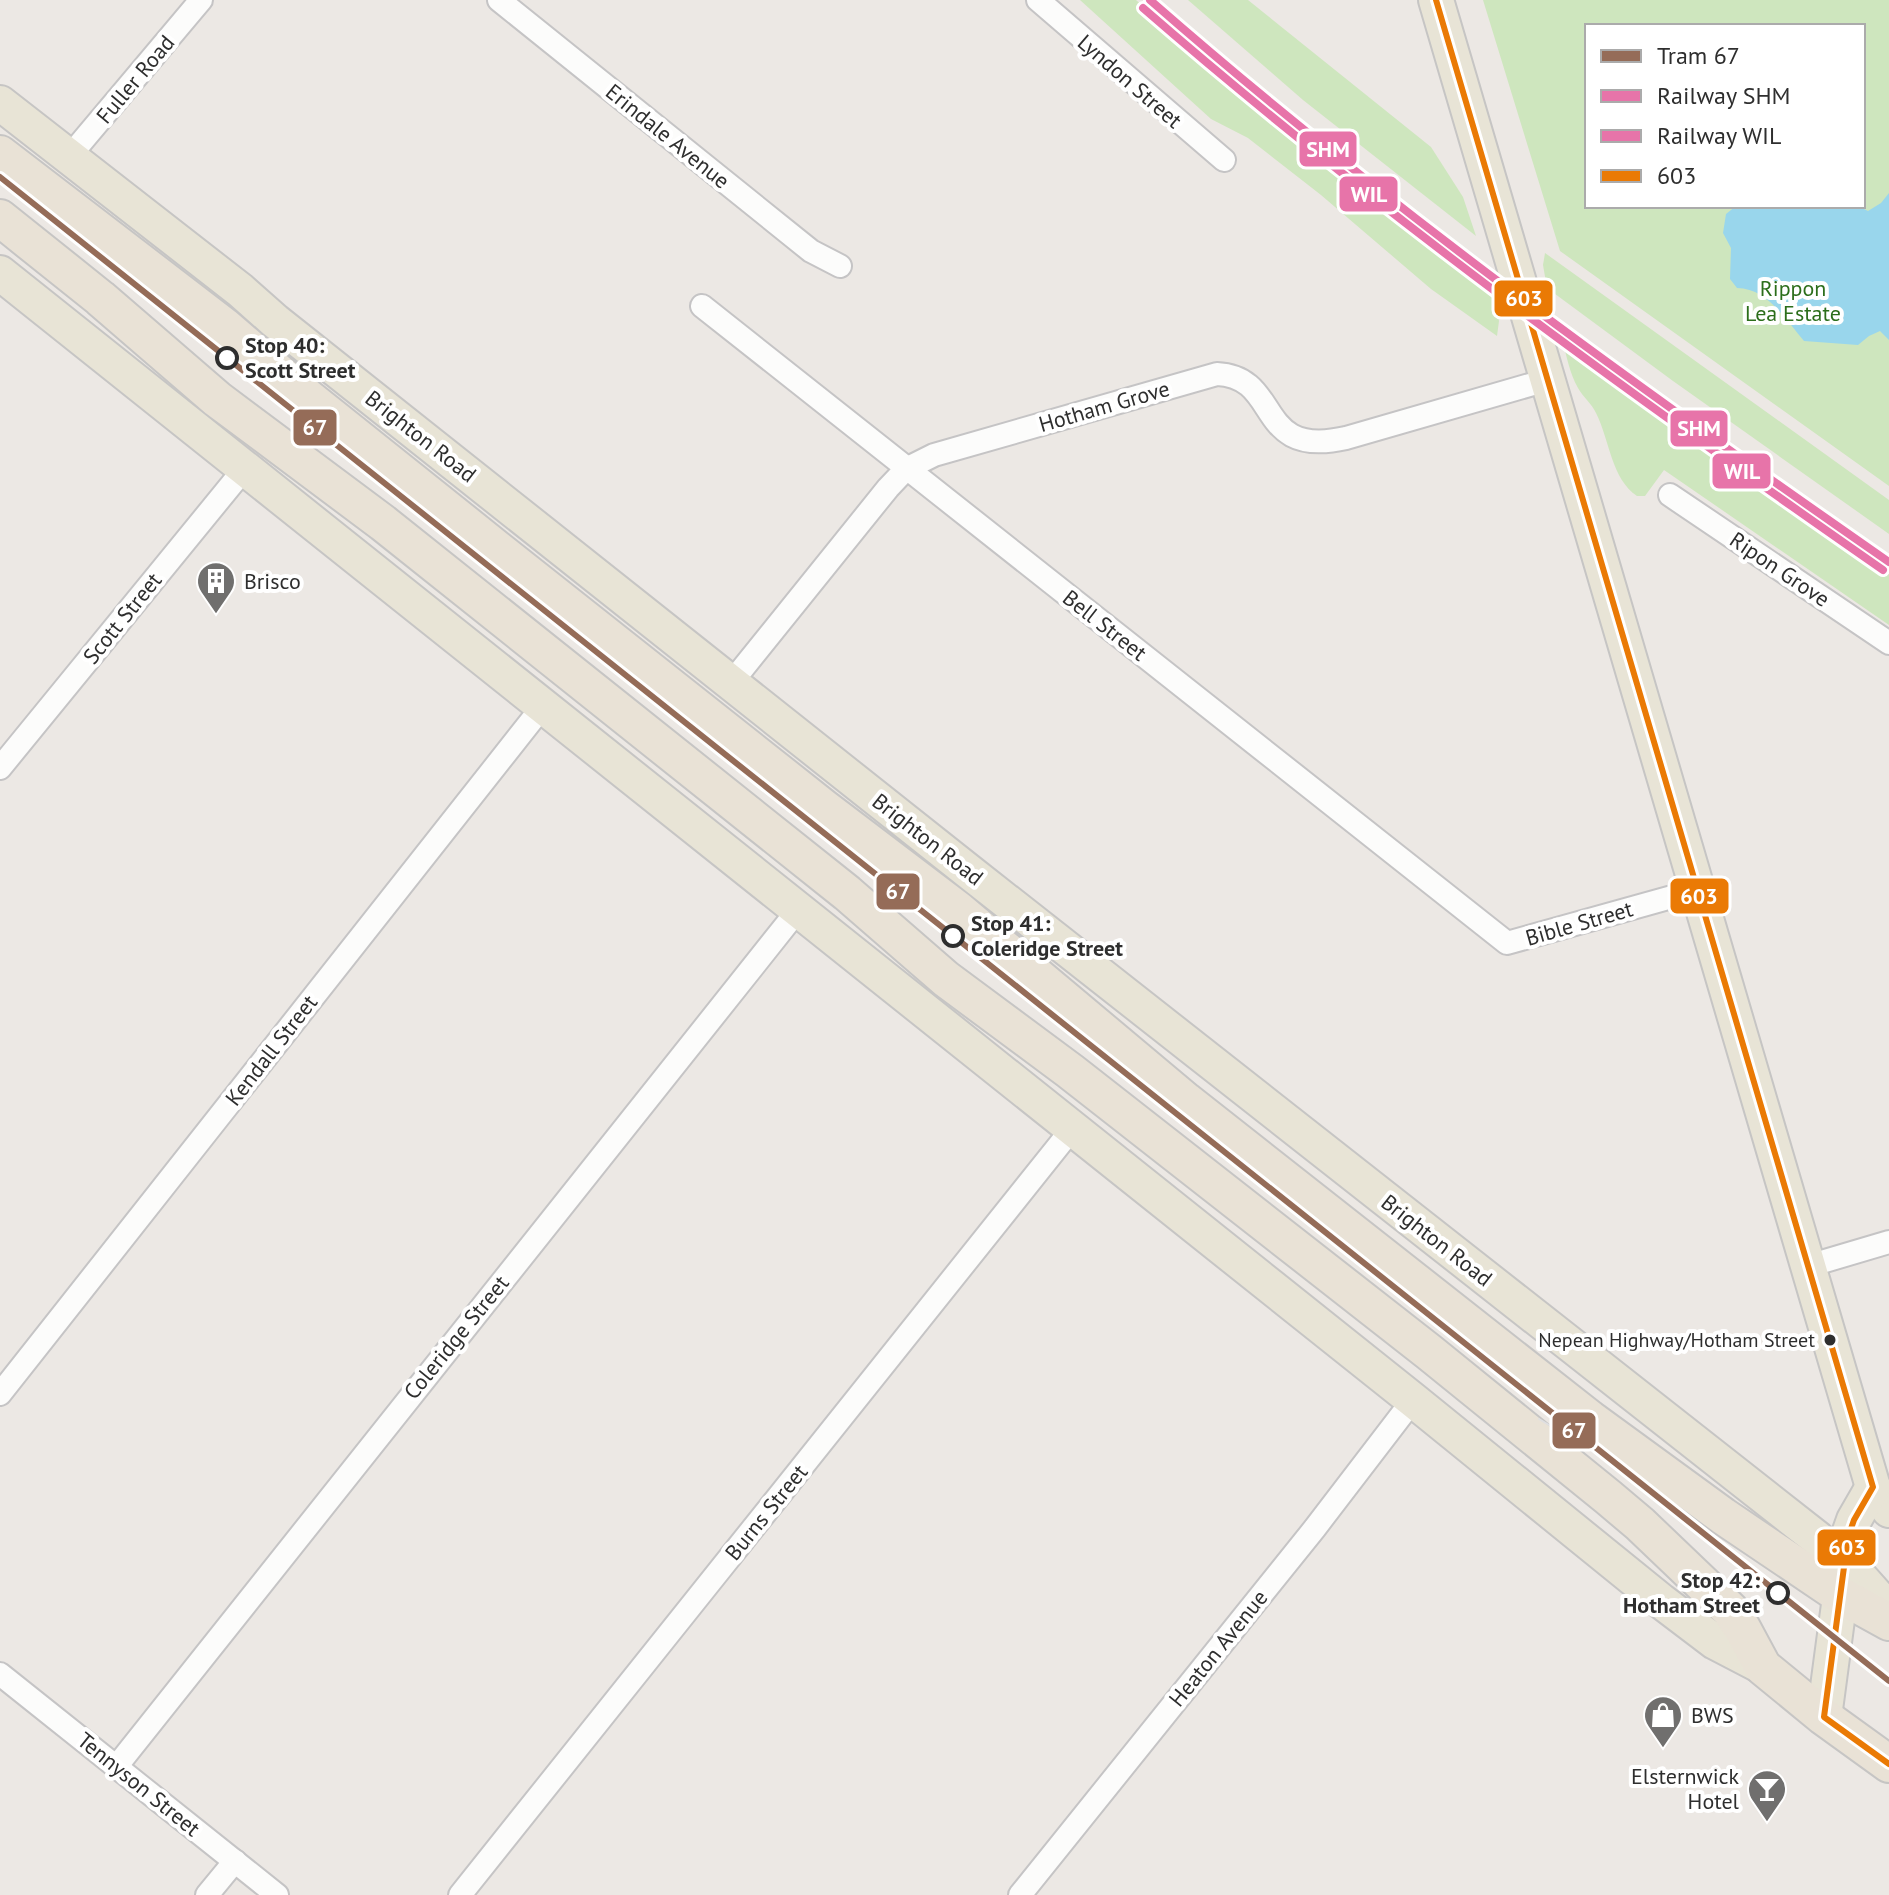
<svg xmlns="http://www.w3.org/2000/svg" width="1889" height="1895" font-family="'PT Sans',sans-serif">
<rect width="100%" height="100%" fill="#ece8e4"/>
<g fill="#cee6be" fill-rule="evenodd">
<path d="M1080,0h56l96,85 261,208 6,28 -2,15 -66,-47 -110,-94 -73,-57 -37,-19z"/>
<path d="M1188,0h60l183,147 32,50 13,39 -173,-136z"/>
<path d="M1483,0h406v486l-329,-235zM1587,26h276v180h-276z"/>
<path d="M1545,253l344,247v34l-216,-153 -126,-93 -4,-23z"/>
<path d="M1562,340l170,124 157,109v52l-225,-155 -19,26h-8c-26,-18 -27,-55 -41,-83 -4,-9 -13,-16 -18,-25 -9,-16 -11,-32 -16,-48z"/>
</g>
<path fill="#99d6ec" d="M1889,193v147l-9,-9 -11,5 -11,9 -54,-4c-18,-21 -37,-53 -67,-53l-7,-9 1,-31 -8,-15 3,-19 10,-8h122l10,5 13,-8z"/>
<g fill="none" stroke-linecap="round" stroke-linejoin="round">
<defs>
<g id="minor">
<path d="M499,0l312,251 29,15"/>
<path d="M1038,0l186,160"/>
<path d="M68,158l133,-158"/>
<path d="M702,306l805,637 190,-53"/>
<path d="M1670,495l219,148"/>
<path d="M731,683l157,-195 18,-19 28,-14 283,-81c66,3 36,85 129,64l201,-58"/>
<path d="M0,768l245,-300"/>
<path d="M1808,1266l81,-24"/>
<path d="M0,1394l543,-688"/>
<path d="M0,1674l277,221"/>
<path d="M116,1767l682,-857"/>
<path d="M207,1895l28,-34"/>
<path d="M460,1895l612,-766"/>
<path d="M1020,1895l295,-367 98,-128"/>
</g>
<g id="primary">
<path d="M1436,0l437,1487 16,23"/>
<path d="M0,103l240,187 35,31 693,550 850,668 40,36 31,35"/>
<path d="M0,273l1413,1127 248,201 54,41 48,25"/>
<path d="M1824,1717l24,-180 6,-17 19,-33"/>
</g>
<g id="trunk">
<path d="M0,154l224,172 83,71 190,152 327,259 133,101 229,192 404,318 133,97 117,79 49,27"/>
<path d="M0,218l100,80 117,101 166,124 464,370 99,86 124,92 359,281 179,145 32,27 90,86 12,18 21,39 61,50 65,47"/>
</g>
</defs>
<use href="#minor" stroke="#c5c4c5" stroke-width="26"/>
<use href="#primary" stroke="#c6c5c4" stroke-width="38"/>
<use href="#trunk" stroke="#c6c5c4" stroke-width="40"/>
<use href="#minor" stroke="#fcfcfb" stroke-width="22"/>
<use href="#primary" stroke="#e8e4d6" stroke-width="34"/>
<use href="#trunk" stroke="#e9e2d6" stroke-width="36"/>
<path stroke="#dfdfe1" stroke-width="2" d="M1539,1419l80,48"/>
<defs>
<path id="bus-1" d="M1436,0l437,1487 -19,33 -6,17 -24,180 65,47"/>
</defs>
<use href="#bus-1" stroke="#fff" stroke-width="12"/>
<use href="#bus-1" stroke="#ea7a05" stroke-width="6"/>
<defs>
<path id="rail-1" d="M1150,0c234,205 484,385 739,562"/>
<path id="rail-2" d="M1143,8c236,205 484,384 740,562"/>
</defs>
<use href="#rail-1" stroke="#fff" stroke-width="14"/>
<use href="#rail-2" stroke="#fff" stroke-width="14"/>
<use href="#rail-1" stroke="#e774a9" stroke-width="8"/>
<use href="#rail-2" stroke="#e774a9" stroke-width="8"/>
<defs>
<path id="tram-1" d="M0,177l1889,1504"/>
</defs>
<use href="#tram-1" stroke="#fff" stroke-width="12"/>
<use href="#tram-1" stroke="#956c58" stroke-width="6"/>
</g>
<defs>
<symbol id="building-pin" viewBox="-11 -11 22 30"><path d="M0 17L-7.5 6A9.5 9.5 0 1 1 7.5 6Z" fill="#706f6e" stroke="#fff"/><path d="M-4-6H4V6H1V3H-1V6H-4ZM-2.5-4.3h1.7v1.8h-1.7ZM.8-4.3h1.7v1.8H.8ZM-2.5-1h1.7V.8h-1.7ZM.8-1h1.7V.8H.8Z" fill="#fff"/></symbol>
<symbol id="shop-pin" viewBox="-11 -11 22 30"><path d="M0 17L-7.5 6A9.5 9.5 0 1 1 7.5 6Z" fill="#706f6e" stroke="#fff"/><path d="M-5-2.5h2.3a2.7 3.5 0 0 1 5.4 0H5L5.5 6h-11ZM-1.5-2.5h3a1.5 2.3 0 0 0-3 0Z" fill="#fff"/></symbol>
<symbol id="bar-pin" viewBox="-11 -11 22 30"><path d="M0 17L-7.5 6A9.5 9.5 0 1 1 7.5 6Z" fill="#706f6e" stroke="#fff"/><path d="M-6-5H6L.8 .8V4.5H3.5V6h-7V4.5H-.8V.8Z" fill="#fff"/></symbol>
</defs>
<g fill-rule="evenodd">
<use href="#building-pin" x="194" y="559" width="44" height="60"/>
<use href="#shop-pin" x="1641" y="1693" width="44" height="60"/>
<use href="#bar-pin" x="1745" y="1767" width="44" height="60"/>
</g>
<g fill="#fff" stroke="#2e2e2e" stroke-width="4">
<circle cx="227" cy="358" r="10"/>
<circle cx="953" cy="936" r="10"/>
<circle cx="1778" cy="1593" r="10"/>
</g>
<circle fill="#2e2e2e" stroke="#fff" stroke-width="3" cx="1830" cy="1340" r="7"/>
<g text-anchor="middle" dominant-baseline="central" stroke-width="8" stroke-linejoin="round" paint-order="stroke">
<g font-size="20" fill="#2e2e2e" stroke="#fff" text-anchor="end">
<text x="1815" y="1340">Nepean Highway/Hotham Street</text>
</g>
<g font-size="22" fill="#2e2e2e" stroke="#fff">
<text transform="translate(135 79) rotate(-50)">Fuller Road</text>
<text transform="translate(1130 81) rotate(41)">Lyndon Street</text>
<text transform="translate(668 136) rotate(39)">Erindale Avenue</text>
<text transform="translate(1104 406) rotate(-16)">Hotham Grove</text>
<text transform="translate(421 436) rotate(38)">Brighton Road</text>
<text transform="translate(1780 569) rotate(34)">Ripon Grove</text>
<text transform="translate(122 618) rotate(-51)">Scott Street</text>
<text transform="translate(1105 625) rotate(38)">Bell Street</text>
<text transform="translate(928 839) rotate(38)">Brighton Road</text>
<text transform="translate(1579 923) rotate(-16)">Bible Street</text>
<text transform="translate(271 1050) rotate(-52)">Kendall Street</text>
<text transform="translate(1437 1240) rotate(38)">Brighton Road</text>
<text transform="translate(456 1337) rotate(-51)">Coleridge Street</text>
<text transform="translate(766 1512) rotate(-51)">Burns Street</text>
<text transform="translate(1218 1648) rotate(-51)">Heaton Avenue</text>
<text transform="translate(139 1784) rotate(39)">Tennyson Street</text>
</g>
<g font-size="22" fill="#2c6e1b" stroke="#fff">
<text x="1793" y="288">Rippon<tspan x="1793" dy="25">Lea Estate</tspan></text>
</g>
<g font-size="22" font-weight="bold" fill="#2e2e2e" stroke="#fff" text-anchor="start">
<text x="245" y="345">Stop 40:<tspan x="245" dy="25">Scott Street</tspan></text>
<text x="971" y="923">Stop 41:<tspan x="971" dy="25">Coleridge Street</tspan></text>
<text x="1760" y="1580" text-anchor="end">Stop 42:<tspan x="1760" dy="25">Hotham Street</tspan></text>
</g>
<g font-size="22" fill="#2e2e2e" stroke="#fff" text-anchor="start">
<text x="244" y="581">Brisco</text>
<text x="1691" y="1715">BWS</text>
<text x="1739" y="1776" text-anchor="end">Elsternwick<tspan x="1739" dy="25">Hotel</tspan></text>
</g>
</g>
<g stroke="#fff" stroke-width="3">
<rect x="1298" y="130" width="60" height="38" rx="8" fill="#e774a9"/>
<rect x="1338" y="175" width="61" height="38" rx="8" fill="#e774a9"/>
<rect x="1493" y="279" width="61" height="39" rx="8" fill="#ea7a05"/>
<rect x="292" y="408" width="46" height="39" rx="8" fill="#956c58"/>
<rect x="1669" y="409" width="60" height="39" rx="8" fill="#e774a9"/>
<rect x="1711" y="452" width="61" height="38" rx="8" fill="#e774a9"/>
<rect x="875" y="872" width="46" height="39" rx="8" fill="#956c58"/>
<rect x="1669" y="877" width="61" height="38" rx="8" fill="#ea7a05"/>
<rect x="1551" y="1411" width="46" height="39" rx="8" fill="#956c58"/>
<rect x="1816" y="1528" width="61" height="39" rx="8" fill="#ea7a05"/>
</g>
<g font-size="22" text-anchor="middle" font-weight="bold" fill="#fff">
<text x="1328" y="157">SHM</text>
<text x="1369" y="202">WIL</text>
<text x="1524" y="306">603</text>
<text x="315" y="435">67</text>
<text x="1699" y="436">SHM</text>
<text x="1742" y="479">WIL</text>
<text x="898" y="899">67</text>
<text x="1699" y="904">603</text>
<text x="1574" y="1438">67</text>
<text x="1847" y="1555">603</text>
</g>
<rect x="1585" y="24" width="280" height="184" fill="#ffffff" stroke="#ababab" stroke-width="2"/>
<rect x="1601" y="50" width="40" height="12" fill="#956c58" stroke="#ababab" stroke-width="2"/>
<text x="1657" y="64" font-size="24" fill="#2e2e2e">Tram 67</text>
<rect x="1601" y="90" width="40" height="12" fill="#e774a9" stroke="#ababab" stroke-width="2"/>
<text x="1657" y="104" font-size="24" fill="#2e2e2e">Railway SHM</text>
<rect x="1601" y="130" width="40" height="12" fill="#e774a9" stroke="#ababab" stroke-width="2"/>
<text x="1657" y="144" font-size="24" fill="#2e2e2e">Railway WIL</text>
<rect x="1601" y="170" width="40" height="12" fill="#ea7a05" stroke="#ababab" stroke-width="2"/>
<text x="1657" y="184" font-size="24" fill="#2e2e2e">603</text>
</svg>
